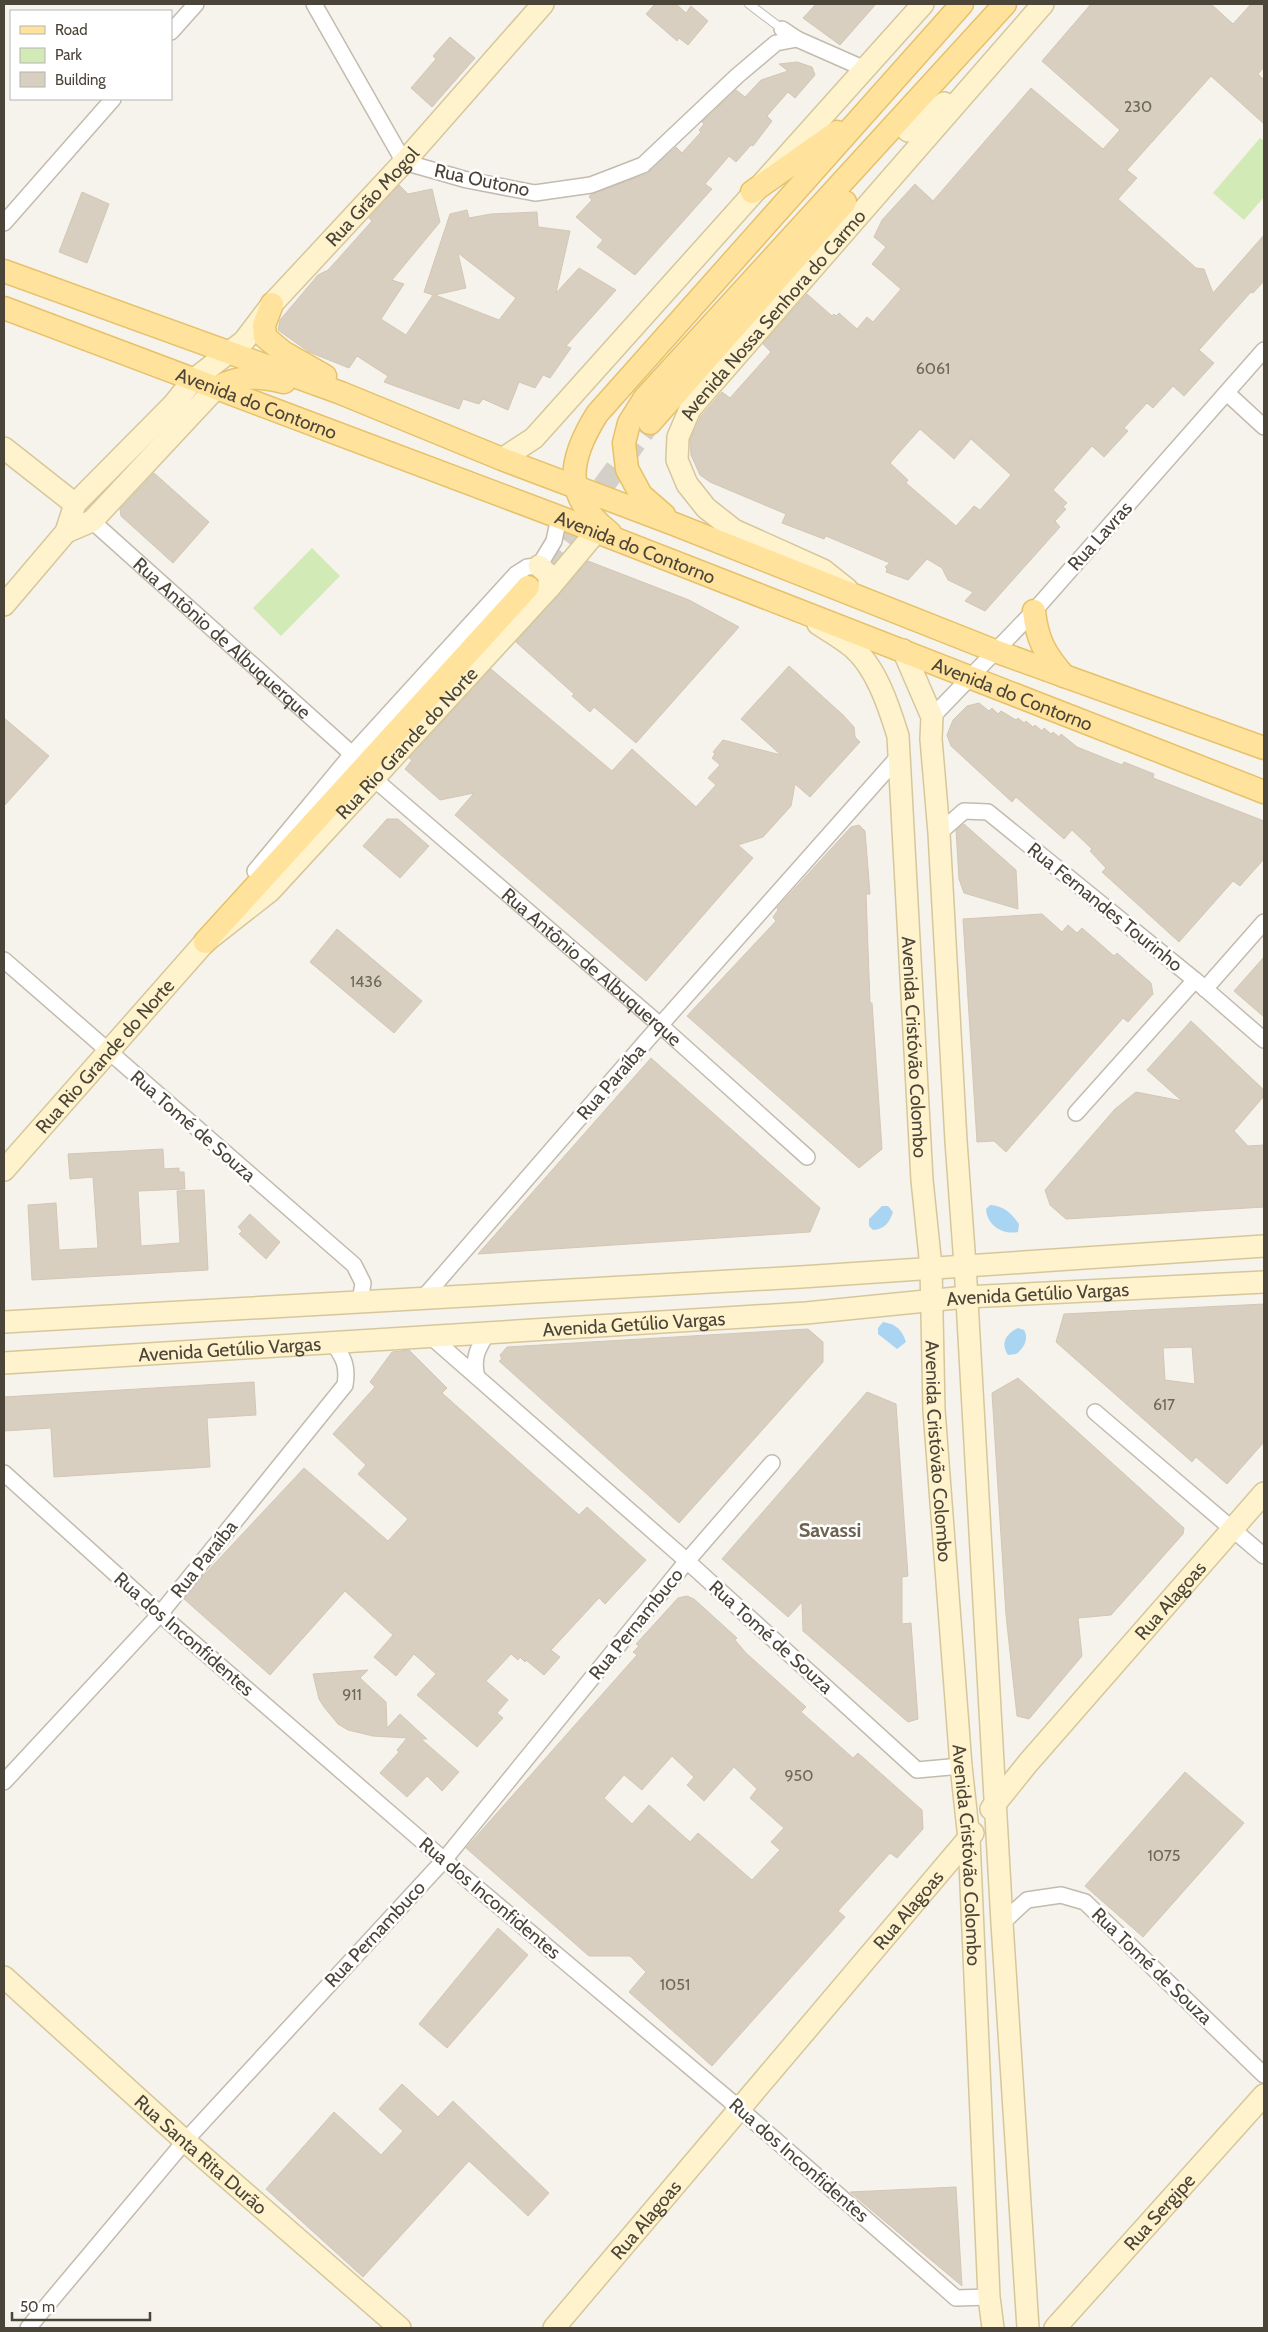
<svg xmlns="http://www.w3.org/2000/svg" width="1268" height="2332" font-family="Cabin,sans-serif">
<rect width="100%" height="100%" fill="#f6f3ec"/>
<g fill="#d2eab5">
<path d="M1260,138l4,3v56l-20,23 -31,-27z"/>
<path d="M312,548l28,28 -59,60 -28,-28z"/>
</g>
<g fill="#a9d4f2">
<path d="M990,1205c14,1 21,8 29,19l-1,8c-15,3 -31,-6 -32,-23z"/>
<path d="M882,1206h6l5,6c-4,11 -8,17 -20,18l-4,-4v-7z"/>
<path d="M883,1322c13,2 19,8 23,20l-9,7 -19,-15v-6z"/>
<path d="M1018,1328l6,2c5,9 0,18 -8,24l-8,1c-8,-12 -2,-21 10,-27z"/>
</g>
<g fill="#d8cfc1" stroke="#d3c7b4" fill-rule="evenodd">
<path d="M655,4h21l10,9 5,-7 17,15 -20,24 -9,-7 -2,3 -31,-27z"/>
<path d="M816,4h60l-36,41 -37,-27z"/>
<path d="M1091,4h120l22,20 18,-20h13v63l-6,7 6,6v44l-53,-48 -84,94 10,8 -19,21 78,69 8,1 9,24 51,-58v46l-11,12 -2,-1 -52,58 15,13 -30,33 -11,-10 -20,22 -6,-5 -23,25 4,3 -24,26 -12,-11 -39,44 14,13 -4,4 3,2 -11,12 5,6 -75,84 -20,-10 8,-9 -25,-12 -6,-12 -15,-9 -19,21 -22,-8 1,-3 -2,-2 5,-4 -64,-27 -2,3 -42,-16 4,-9 -76,-32 -10,-7 -9,-20 -1,-15 11,-24 21,-24 8,6 41,-46 -8,-8 44,-50 25,22 2,-2 2,2 3,-3 18,16 10,-12 6,5 28,-33 -29,-25 14,-17 -12,-10 8,-17 33,-36 18,17 98,-113 72,61 17,-19 -78,-69zM920,429l34,30 17,-20 40,36 -31,35 -6,-4 -18,20 -50,-43 2,-3 -18,-17z"/>
<path d="M450,37l25,21 -43,49 -21,-19 25,-29 -3,-3z"/>
<path d="M797,62l15,5 3,8 -20,23 -7,-6 -21,24 5,5 -19,25 -2,-1 -15,17 -7,-6 -24,28 7,5 -77,86 -38,-28 6,-7 -27,-23 16,-17 -3,-3 2,-3 56,-20 29,-27 6,6 19,-21 -2,-2 5,-6 -2,-2 34,-32 9,7 16,-17 27,-9 -9,-7z"/>
<path d="M399,185l9,9 24,-5 8,33 -48,58 12,4 -23,35 25,16 27,-40 -9,-3 26,-78 17,-4 2,8 22,-4 46,-2 1,15 32,4 -14,62 23,-25 37,22 -50,56 5,2 -21,30 -7,-3 -8,13 -16,-6 -11,28 -25,-11 -4,5 -16,-5 -4,10 -75,-27 4,-6 -31,-20 -8,12 -40,-16 -31,-22 2,-10 38,-45 10,-5 10,-11 34,-38 -3,-3zM458,253l58,45 -17,22 -64,-25 31,-7z"/>
<path d="M82,192l27,12 -22,59 -28,-11z"/>
<path d="M154,473l55,49 -36,41 -52,-47 -1,-7z"/>
<path d="M588,561l101,39 50,27 -103,116 -42,-36 -4,5 -18,-16 2,-2 -58,-52z"/>
<path d="M789,666l54,49 11,12 1,10 5,5 -50,55 -15,-13 -4,22 -28,31 -25,8 15,13 -107,123 -191,-166 19,-22 -34,7 -35,-31 7,-9 -3,-2 82,-89 121,102 20,-22 64,58 20,-22 -8,-7 12,-13 -8,-7 3,-4 -2,-2 10,-12 58,15 -40,-36z"/>
<path d="M979,703l10,8 3,-3 6,6 3,-3 15,9 2,-2 6,5 2,-2 7,6 2,-2 7,6 2,-3 7,6 2,-2 6,5 2,-3 16,13 45,18 2,-3 30,12 -1,4 111,43v38l-24,27 -7,-5 -54,61 -77,-70 4,-4 -16,-17 2,-2 -20,-19 -8,9 -48,-42 -4,5 -61,-56 -4,-11 6,-15 14,-14z"/>
<path d="M4,718l45,38 -45,50z"/>
<path d="M387,819h11l31,27 -29,32 -37,-32z"/>
<path d="M964,824l52,46 2,39 -54,-16 -5,-14 -3,-49z"/>
<path d="M859,825l6,6 5,63h-4l4,109h2l10,146 -23,19 -172,-152 89,-95 -3,-4 5,-7 -1,-2 74,-81z"/>
<path d="M1042,914l20,18 6,-7 9,8 5,-5 32,28 3,-3 34,30 2,11 -25,28 -5,-4 -117,134 -12,-11 -17,1 -14,-223z"/>
<path d="M337,929l85,72 -28,32 -84,-71z"/>
<path d="M1264,957v60l-30,-26z"/>
<path d="M1191,1021l73,69v6l-30,35 14,15 16,-1v62l-198,12 -16,-14 -5,-15 70,-81 21,-17 46,9 -35,-31z"/>
<path d="M651,1058l169,150 -10,24 -332,22z"/>
<path d="M163,1149l1,20 15,-1v4h5l1,17 -47,2 3,55 39,-3 -3,-52 27,-1 4,80 -176,10 -4,-75 28,-2 3,47 39,-2 -5,-71 -23,2 -2,-25z"/>
<path d="M250,1214l30,28 -14,17 -27,-25 3,-3 -4,-4z"/>
<path d="M1264,1304v138l-37,42 -31,-27 -4,5 -136,-120 8,-28zM1192,1347l3,37 -30,-4 -2,-32z"/>
<path d="M808,1329l15,13v20l-144,161 -180,-162 3,-2 -2,-4 7,-8z"/>
<path d="M409,1350l38,38 -5,5 137,122 8,-8 59,53 -41,44 -6,-6 -48,52 9,7 -16,18 -18,-15 -1,2 -5,-5 -2,3 -7,-6 -25,27 22,19 -11,13 6,5 -26,29 -60,-52 19,-21 -22,-20 -18,22 -22,-19 19,-22 -48,-44 -75,84 -86,-76 18,-22 102,-109 84,73 20,-22 -50,-45 8,-9 -33,-31 42,-47 -5,-5 22,-30z"/>
<path d="M1018,1378l166,150 -1,6 -72,81 -33,3 4,38 -53,63 -12,-3 -11,-101 -14,-222z"/>
<path d="M254,1382l2,33 -49,3 3,49 -156,10 -3,-49 -47,3v-34z"/>
<path d="M867,1392l29,12 12,172 -6,1v47l9,-1 7,96 -10,3 -105,-91 -1,-29 -14,15 -66,-58z"/>
<path d="M687,1596l7,3 43,39 -2,2 11,13 60,54 -5,5 52,46 5,-5 64,57 1,19 -26,29 -7,-5 -52,58 7,6 -133,149 -83,-74 17,-20 -16,-16h-41l-123,-108 171,-193 -4,-3 6,-6 -3,-2 42,-46zM672,1756l22,21 -7,8 17,16 30,-34 23,22 -7,9 34,30 -13,14 9,8 -28,30 -54,-47 -8,9 -41,-37 -17,19 -28,-26 20,-23 18,15z"/>
<path d="M368,1670l-8,8 26,24 1,26 13,-14 27,25h-6l38,33 -17,19 -15,-15 -20,21 -27,-24 19,-21 -2,-2 10,-12 -34,-2 -25,-6 -10,-6 -14,-17 -5,-8 -6,-25z"/>
<path d="M1185,1772l59,51 -101,114 -58,-51z"/>
<path d="M498,1928l30,27 -81,93 -28,-24z"/>
<path d="M402,2084l36,33 15,-16 96,92 -21,23 -59,-55 -106,116 -97,-88 68,-77 47,43 22,-24 -24,-22z"/>
<path d="M956,2187l6,99 -112,-94z"/>
</g>
<g fill="none" stroke-linecap="round" stroke-linejoin="round">
<path stroke="#d4d0c8" stroke-width="22" stroke-dasharray="22 11" stroke-linecap="butt" d="M544,566l106,-143"/>
<defs>
<path id="lane" d="M749,4l33,25"/>
<g id="street">
<path d="M314,4l90,158 63,18 68,13 56,-8 52,-20 94,-89 39,-33 21,-4 68,30"/>
<path d="M782,29l15,10"/>
<path d="M171,32l25,-28"/>
<path d="M4,223l109,-124"/>
<path d="M1227,393l37,34"/>
<path id="s1" d="M92,521l260,233"/>
<path d="M932,717l102,-106 230,-261"/>
<path id="s2" d="M373,778l287,247 147,132"/>
<path d="M939,833l25,-22 24,1 207,168 69,60"/>
<path d="M255,871l97,-117 164,-180 11,-7 12,-1 15,-25 5,-24"/>
<path d="M4,960l350,305 9,18 -3,19"/>
<path d="M1205,989l59,-67"/>
<path d="M1076,1113l119,-133"/>
<path d="M424,1297l224,-258 251,-283"/>
<path d="M429,1335l258,226 230,209 44,-4"/>
<path d="M477,1377c-5,-19 1,-29 11,-45"/>
<path d="M1095,1412l169,144"/>
<path d="M4,1473l156,141 284,246 296,249 216,189 33,-1"/>
<path d="M4,1782l156,-168 185,-229c3,-19 -1,-27 -12,-42"/>
<path d="M1002,1923l25,-23 34,-5 24,7 179,173"/>
<path d="M28,2328l157,-187 259,-281 243,-299 85,-98"/>
</g>
<g id="secondary">
<path d="M908,131l36,-28"/>
<path d="M4,448l71,56"/>
<path d="M502,459l32,-21 389,-434"/>
<path d="M66,532l26,-11 124,-133"/>
<path d="M539,566l10,9v13"/>
<path id="s3" d="M847,589l-24,-19 -89,-40 -28,-22 -19,-24 -10,-24 1,-23 12,-28 353,-405"/>
<path id="s4" d="M4,605l62,-73 9,-28 98,-99 20,-25 51,-39 28,-37 132,-142 139,-158"/>
<path id="s5" d="M818,624c11,7 23,14 33,22 25,20 38,61 47,90l24,444 9,87 3,143 27,356 8,73 20,458 4,31"/>
<path d="M903,650l29,67 -1,22 8,94 17,308 9,124 37,658 26,405"/>
<path id="s6" d="M4,1170l201,-228 65,-51 279,-303 47,-56"/>
<path d="M4,1322l797,-45 463,-31"/>
<path id="s7" d="M4,1363l802,-50 160,-16 298,-15"/>
<path id="s8" d="M991,1809l37,-46 236,-270"/>
<path id="s9" d="M4,1977l181,164 215,187"/>
<path id="s10" d="M554,2328l419,-495"/>
<path id="s11" d="M1055,2328l209,-233"/>
</g>
<g id="primary">
<path d="M752,192l85,-60"/>
<path d="M4,271l337,122 161,66 172,65 321,127 269,97"/>
<path d="M272,304l-8,21 1,12 18,15 42,24"/>
<path id="s12" d="M4,308l555,209 705,275"/>
<path d="M216,388c22,-13 44,-12 68,-6"/>
<path d="M650,423l195,-221"/>
<path d="M664,515l-23,-20 -14,-26 -3,-26 5,-20 15,-24 361,-395"/>
<path d="M610,533c-47,-37 -43,-71 -13,-119l365,-410"/>
<path d="M1034,611c3,29 11,43 30,65"/>
<path d="M205,942l323,-355"/>
</g>
</defs>
<use href="#lane" stroke="#c2bbae" stroke-width="10"/>
<use href="#street" stroke="#c2bbae" stroke-width="18"/>
<use href="#secondary" stroke="#d6c79b" stroke-width="24"/>
<use href="#primary" stroke="#e6c16a" stroke-width="25"/>
<use href="#lane" stroke="#fff" stroke-width="8"/>
<use href="#street" stroke="#fff" stroke-width="15"/>
<use href="#secondary" stroke="#fff3cd" stroke-width="21"/>
<use href="#primary" stroke="#ffe39c" stroke-width="22"/>
</g>
<g text-anchor="middle" dominant-baseline="central" stroke-width="5" stroke-linejoin="round" paint-order="stroke">
<g font-size="16" fill="#6e675b">
<text x="1138" y="106">230</text>
<text x="933" y="368">6061</text>
<text x="366" y="981">1436</text>
<text x="1164" y="1404">617</text>
<text x="352" y="1694">911</text>
<text x="799" y="1775">950</text>
<text x="1164" y="1855">1075</text>
<text x="675" y="1984">1051</text>
</g>
<g font-size="19" fill="#4b4439" stroke="#fff">
<text transform="translate(482 180) rotate(12)">Rua Outono</text>
<text stroke="none"><textPath href="#s4" startOffset="554">Rua Grão Mogol</textPath></text>
<text stroke="none"><textPath href="#s3" startOffset="399">Avenida Nossa Senhora do Carmo</textPath></text>
<text stroke="none"><textPath href="#s12" startOffset="270">Avenida do Contorno</textPath></text>
<text transform="translate(1100 536) rotate(-48)">Rua Lavras</text>
<text stroke="none"><textPath href="#s12" startOffset="675">Avenida do Contorno</textPath></text>
<text stroke="none"><textPath href="#s1" startOffset="175">Rua Antônio de Albuquerque</textPath></text>
<text stroke="none"><textPath href="#s12" startOffset="1080">Avenida do Contorno</textPath></text>
<text stroke="none"><textPath href="#s6" startOffset="588">Rua Rio Grande do Norte</textPath></text>
<text transform="translate(1105 907) rotate(39)">Rua Fernandes Tourinho</text>
<text stroke="none"><textPath href="#s2" startOffset="289">Rua Antônio de Albuquerque</textPath></text>
<text stroke="none"><textPath href="#s5" startOffset="454">Avenida Cristóvão Colombo</textPath></text>
<text stroke="none"><textPath href="#s6" startOffset="152">Rua Rio Grande do Norte</textPath></text>
<text transform="translate(611 1082) rotate(-49)">Rua Paraíba</text>
<text transform="translate(193 1126) rotate(41)">Rua Tomé de Souza</text>
<text stroke="none"><textPath href="#s7" startOffset="1036">Avenida Getúlio Vargas</textPath></text>
<text stroke="none"><textPath href="#s7" startOffset="631">Avenida Getúlio Vargas</textPath></text>
<text stroke="none"><textPath href="#s7" startOffset="226">Avenida Getúlio Vargas</textPath></text>
<text stroke="none"><textPath href="#s5" startOffset="859">Avenida Cristóvão Colombo</textPath></text>
<text transform="translate(204 1559) rotate(-51)">Rua Paraíba</text>
<text stroke="none"><textPath href="#s8" startOffset="275">Rua Alagoas</textPath></text>
<text transform="translate(636 1624) rotate(-51)">Rua Pernambuco</text>
<text transform="translate(184 1634) rotate(41)">Rua dos Inconfidentes</text>
<text transform="translate(771 1637) rotate(42)">Rua Tomé de Souza</text>
<text stroke="none"><textPath href="#s5" startOffset="1264">Avenida Cristóvão Colombo</textPath></text>
<text transform="translate(490 1898) rotate(40)">Rua dos Inconfidentes</text>
<text stroke="none"><textPath href="#s10" startOffset="548">Rua Alagoas</textPath></text>
<text transform="translate(375 1934) rotate(-47)">Rua Pernambuco</text>
<text transform="translate(1152 1966) rotate(44)">Rua Tomé de Souza</text>
<text stroke="none"><textPath href="#s9" startOffset="265">Rua Santa Rita Durão</textPath></text>
<text transform="translate(799 2160) rotate(41)">Rua dos Inconfidentes</text>
<text stroke="none"><textPath href="#s11" startOffset="156">Rua Sergipe</textPath></text>
<text stroke="none"><textPath href="#s10" startOffset="142">Rua Alagoas</textPath></text>
</g>
<g font-size="20" font-weight="bold" fill="#6e6250" stroke="#fff">
<text x="830" y="1530">Savassi</text>
</g>
</g>
<rect width="1268" height="2332" fill="none" stroke="#4b4439" stroke-width="10"/>
<rect x="10" y="10" width="162" height="90" fill="#ffffff" stroke="#b7b4b0"/>
<rect x="20" y="26" width="25" height="8" fill="#ffe39c" stroke="#b7b4b0"/>
<text x="55" y="35" font-size="15" fill="#4b4439">Road</text>
<rect x="20" y="48" width="25" height="15" fill="#d2eab5" stroke="#b7b4b0"/>
<text x="55" y="60" font-size="15" fill="#4b4439">Park</text>
<rect x="20" y="72" width="25" height="15" fill="#d8cfc1" stroke="#b7b4b0"/>
<text x="55" y="85" font-size="15" fill="#4b4439">Building</text>
<path d="M12 2312v8h138v-8" fill="none" stroke="#4b4439" stroke-width="2.5"/>
<text x="20" y="2312" font-size="15" fill="#4b4439" stroke="#ffffff" stroke-width="4" paint-order="stroke">50 m</text>
</svg>
